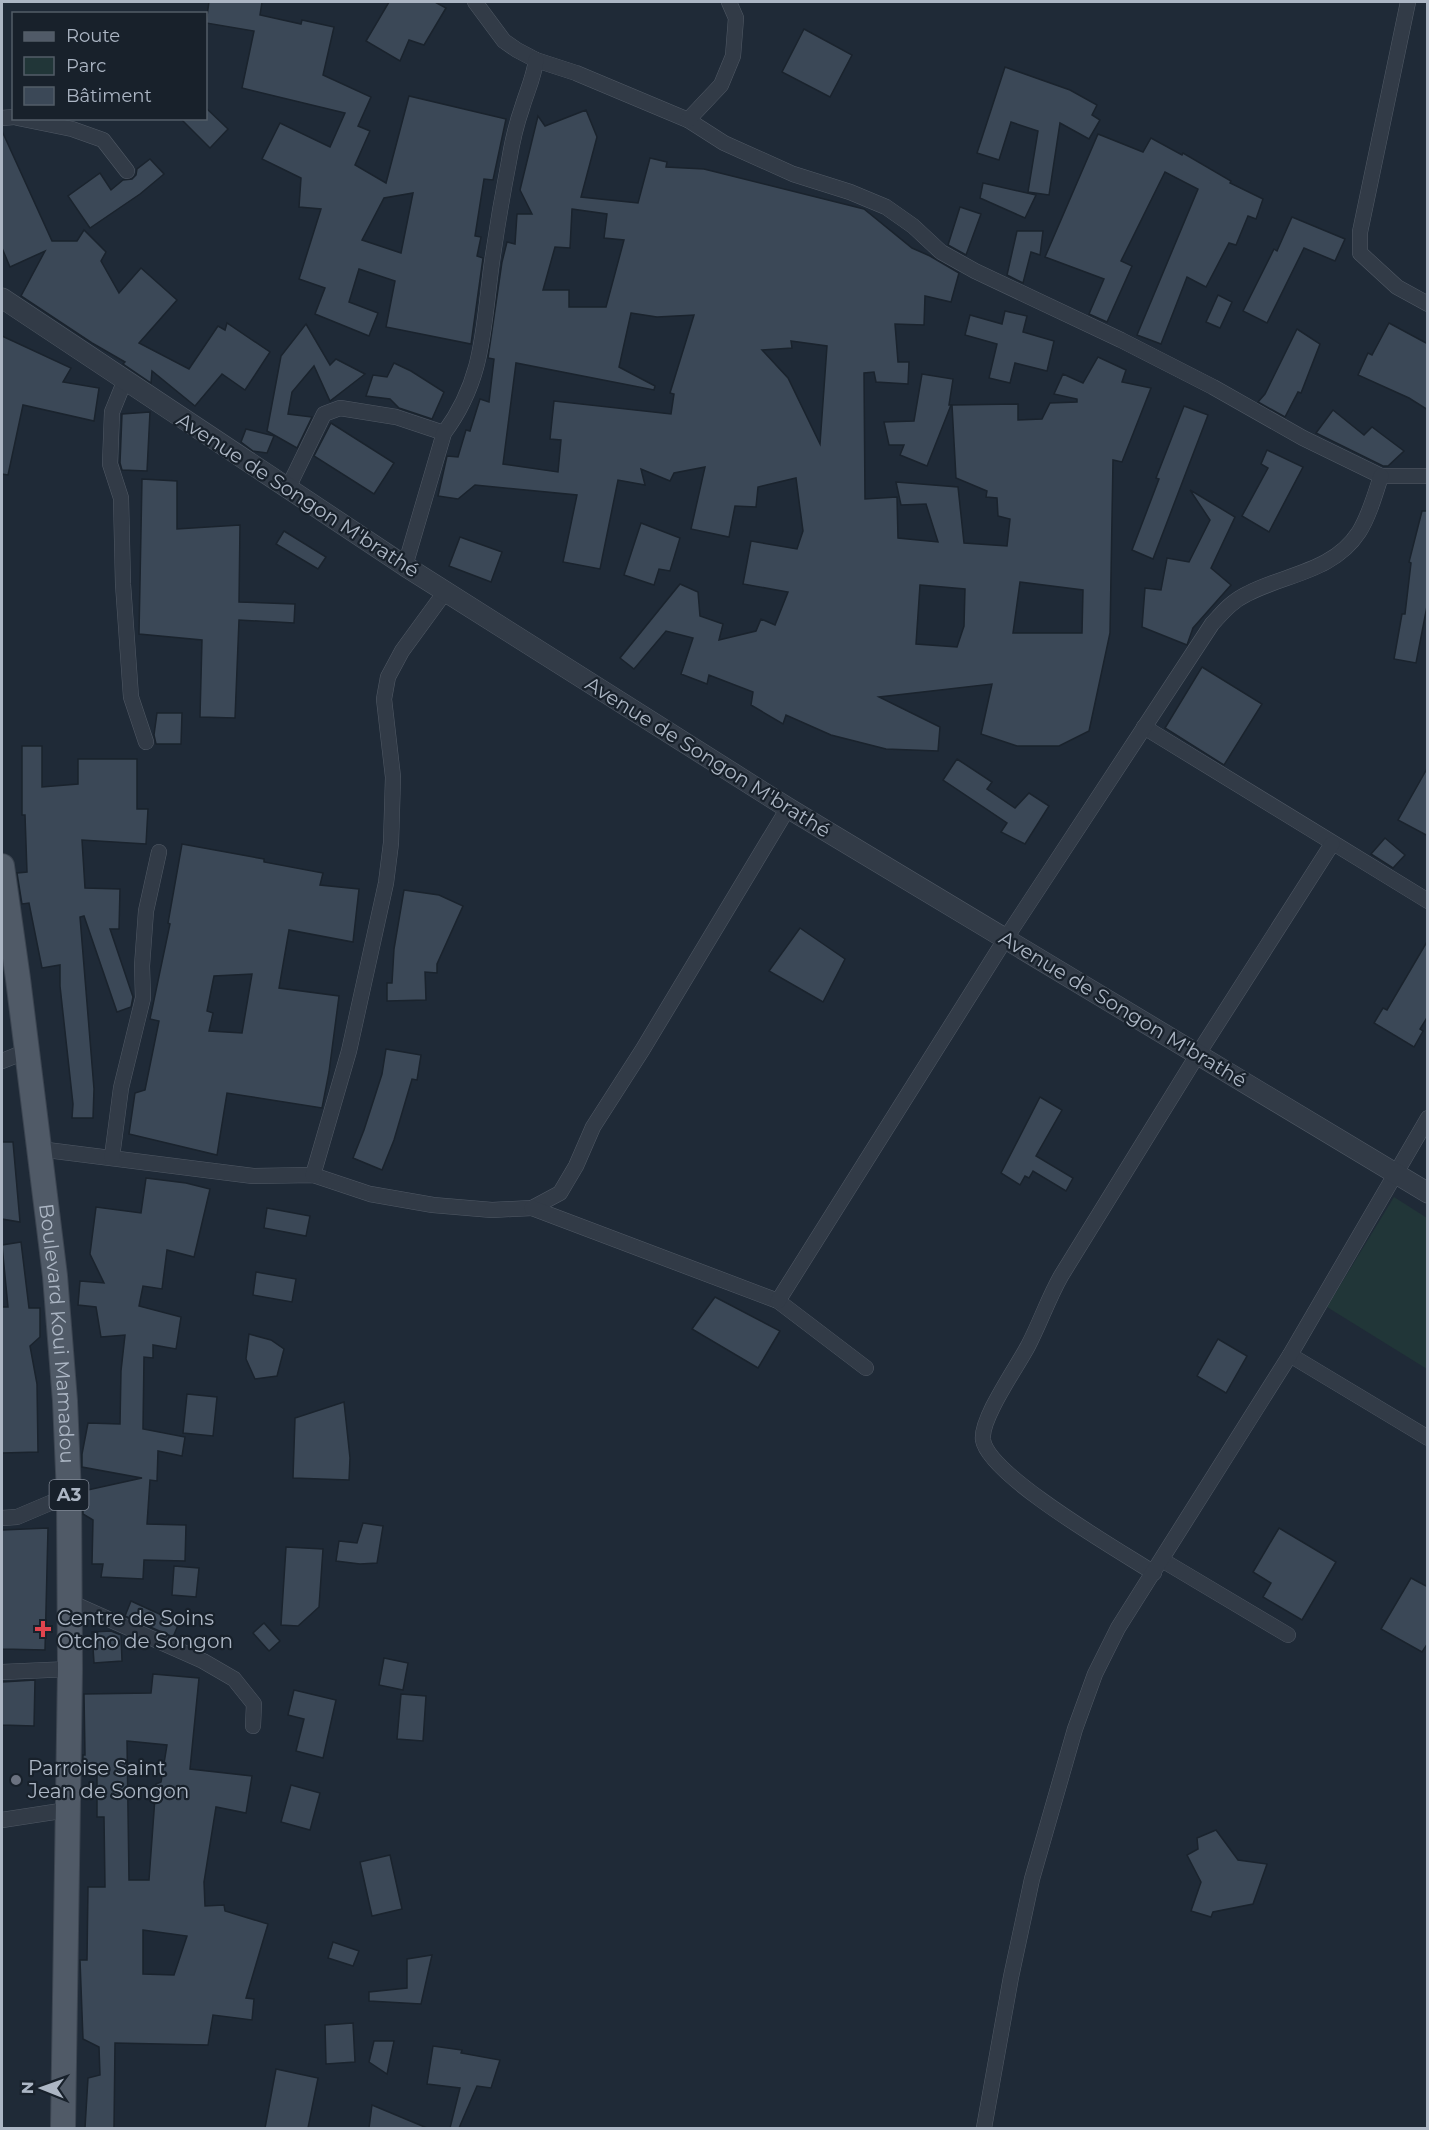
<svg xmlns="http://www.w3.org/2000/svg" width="1429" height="2130" font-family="Montserrat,sans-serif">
<rect width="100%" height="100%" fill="#1f2a37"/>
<path fill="#213638" d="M1394,1197l33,21v151l-100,-62z"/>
<g fill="#3b4857" stroke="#1a232d" stroke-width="1.5" fill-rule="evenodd">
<path d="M209,2h53l-2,13 41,9 1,-4 32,7 -11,48 48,22 -13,29 12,5 -15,34 31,18 23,-87 97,23 -13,61 -9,-1 -9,57 6,1 -4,19 6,2 -12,86 -85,-17 9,-46 -36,-12 -10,33 29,11 -9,23 -54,-22 10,-26 -26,-9 22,-70 -22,-2 2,-29 -39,-19 18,-36 50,24 15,-34 -103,-25 12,-57 -48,-8zM413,193l-12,60 -39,-13 22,-42z"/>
<path d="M389,2h46l11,6 -22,37 -15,-5 -9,21 -34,-20z"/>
<path d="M804,29l48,26 -22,42 -48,-25z"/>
<path d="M1005,67l65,23 27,15 -5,10 8,5 -11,19 -29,-16 -11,72 -21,-3 10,-61 -27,-9 -12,38 -22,-7z"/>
<path d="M206,108l22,21 -18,19 -30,-30h26z"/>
<path d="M586,110l11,27 -16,60 57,6 12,-45 17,4 -1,5 38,2 160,40 48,39 18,8 29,17 -8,29 -26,-6 -1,29 -29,-1 3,38h11l-1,22 -32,-2 -2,-10 -10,1 1,126 32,-2 1,41 40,4 -12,-38 -25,1 -5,-23 62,5 6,56 43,3 3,-27 -12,-3 -1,-18 -11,-1 1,-6 -31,-13 -4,-73 66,-1v16l24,-1 8,-16 27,-1v-3l-23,-5 9,-20 20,9 15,-26 28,13 -4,12 29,6 -29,74 -9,-2 -3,173 -21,98 -30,15h-42l-36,-12 11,-50 -113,13 61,30 -2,24 -52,-2 -55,-14 -45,-20 -3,9 -32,-19 2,-13 -44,-17 -2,9 -26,-10 12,-36 -27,-7 -32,38 -14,-11 60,-74 18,8 2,24 23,8 -4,16 37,-9 5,-12 14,6 13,-33 -45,-8 8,-43 46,8 6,-18 -7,-53 -38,9 -2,20 -21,-1 -6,31 -38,-8 14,-62 -31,6 -4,8 -29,-12 4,16 -27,-5 -18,89 -37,-7 14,-67 -102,-10 -17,14 -20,-3 9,-40 11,1 8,-27 4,1 10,-32 9,3 5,-43 -6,-1 14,-96 5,-20 8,2 2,-30h15l-12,-24 18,-74 7,10zM572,209l35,5 -3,24 20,2 -18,67h-37v-17h-26l12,-43 15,1zM631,313l26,4 37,-2 -24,78 4,1 -3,20 -117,-13 -4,38 11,1 -3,32 -55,-8 13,-101 138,27 1,-4 -36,-19zM791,341l36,5 -7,98 -32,-66 -26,-28 30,-2zM1020,582l63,8 -1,43h-69zM920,585l45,4 -1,37 -7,21 -41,-3z"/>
<path d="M2,131l50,110h25l7,-11 22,22 -5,9 18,32 22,-25 36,32 -38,43 50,26 29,-43 7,4 2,-7 43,29 -25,38 -23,-16 -27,32 -43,-35 -1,12 -28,-19 2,-2 -33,-19 -71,-47 24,-45 -35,16 -8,-19z"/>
<path d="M1098,134l45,18 8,-14 31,17 1,-2 48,28 -1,2 33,16 -7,20 -8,-3 -12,29 -7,-2 -23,44 -19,-10 -26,67 -24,-9 61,-146 -33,-17 -44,89 11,5 -25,56 -18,-8 15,-35 -59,-22z"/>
<path d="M150,159l14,15 -24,20 -50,34 -22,-32 32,-23 11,17 12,-10 9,-1 4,-4 1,-6z"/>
<path d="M983,183l53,12 -11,23 -45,-20z"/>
<path d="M960,207l21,7 -15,41 -18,-10z"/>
<path d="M1292,217l53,22 -10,22 -31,-13 -37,75 -24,-12 31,-62 3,2z"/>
<path d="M1017,231h26l-3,24 -9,-3 -8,31 -16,-8z"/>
<path d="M1218,295l14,7 -12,26 -14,-6z"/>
<path d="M1005,311l22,5 -4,16 31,9 -7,30 -32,-8 -5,20 -21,-5 8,-34 -32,-9 5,-20 32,9z"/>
<path d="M1389,323l39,21v66l-19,-12 -51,-23 10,-22 4,2z"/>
<path d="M306,324l24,41 6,-6 29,15 -35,27 -16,-35 -22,26 -4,22 24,3 -15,31 -30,-17 14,-75z"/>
<path d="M1297,329l23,15 -19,49 -3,-1 -13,25 -27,-15 7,-8z"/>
<path d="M2,336l69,32 -8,14 36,6 -5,33 -71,-16 -15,70 -6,-1z"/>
<path d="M394,363l17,8 33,21 -12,27 -33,-11 -9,-9 -24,-3 7,-21 14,2z"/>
<path d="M922,374l31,5 -4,26h2l-24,61 -27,-11 4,-10h-15l-5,-23 30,-1z"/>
<path d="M1184,406l24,9 -55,144 -21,-9 27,-71 -3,-1z"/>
<path d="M1333,410l31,25 8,-8 32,24 -16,15h-5l-67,-33z"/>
<path d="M150,412l-3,59 -25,-1 -2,-7 2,-49z"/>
<path d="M331,423l63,40 -20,31 -60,-38z"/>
<path d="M246,429l28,7 -7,17 -14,-2 -12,-9z"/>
<path d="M1267,450l36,17 -34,65 -27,-16 26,-48 -7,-4z"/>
<path d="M142,479l35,2v48l63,-4 -1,77 56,2 -1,19 -55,-3 -4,98 -35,-1 2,-77 -63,-6z"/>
<path d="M1190,490l45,27 -24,51 20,17 -38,43 -6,17 -45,-18 3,-39 16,2 6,-32 22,4 21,-42z"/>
<path d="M1422,511h6v90l-12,62 -22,-4 8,-45h3l6,-51 -2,-1z"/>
<path d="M641,523l39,15 -10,33 -11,-2 -5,16 -30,-10z"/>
<path d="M284,531l42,26 -8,12 -42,-25z"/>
<path d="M460,537l42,15 -11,30 -42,-16z"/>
<path d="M1202,667l60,37 -38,61 -59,-37z"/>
<path d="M157,713h25l-1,31h-25l-2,-9z"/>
<path d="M22,746h20v41l36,-3v-25h59v50h11l-2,35 -64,-4 3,48 35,1 -1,40h-9l23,68 -2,10 -14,5 -33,-96 -4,1 14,172 -1,29h-21l1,-14 -13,-118v-21l-18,3 -13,-65 -7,1 -5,-31 10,-1 -2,-57h-3z"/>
<path d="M957,759l35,23 -5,7 28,19 14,-15 20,13 -24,38 -24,-12 6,-9 -64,-43z"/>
<path d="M1428,767v69l-30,-16z"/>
<path d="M1385,838l20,17 -12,13 -22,-14z"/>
<path d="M182,844l82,15v3l59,11 -3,12 39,4 -6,53 -64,-12 -10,58 60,8 -10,76 -7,36 -95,-15 -10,62 -88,-21 6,-41 10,-3 14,-69 -9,-2 20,-95 -2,-1zM252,974l-10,59 -33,-2 4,-18 -6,-2 7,-35z"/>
<path d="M404,890l35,5 24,11 -26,58v9l-12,-1 1,28 -39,1v-18h5l2,-34z"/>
<path d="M800,928l45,31 -22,43 -54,-31z"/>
<path d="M1428,940v76l-8,13 3,2 -9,16 -40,-24 9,-15 4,2z"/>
<path d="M386,1049l35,6 -4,25 -5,-1 -18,61 -12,30 -29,-12 11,-28 18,-56z"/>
<path d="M1040,1097l22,13 -26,46 37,22 -7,13 -33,-20 -4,7 -4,-2 -5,9 -19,-12z"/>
<path d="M2,1142h11l7,80 -18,-3z"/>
<path d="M146,1178l40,5 24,6 -16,68 -27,-7 -5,39 -19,-3 -4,20 42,11 -5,32 -23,-4v13l-9,-1 -1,72 42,8 -3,19 -24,-5 -1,30 -7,-1 -3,44 39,1 -1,36 -41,-1 -1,19 -42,-2 2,-13h-11l1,-44 -10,-6v-23l59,-13 -60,-11v-13l6,-31 32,1 1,-53 4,-36 -24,2 -5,-30 -18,-2 2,-24 24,2 -14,-29 6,-47 45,6z"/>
<path d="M267,1208l43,8 -4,20 -42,-8z"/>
<path d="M21,1242l8,66h11v29l-10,9 7,38 1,68 -36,1v-146h6l-6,-62z"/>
<path d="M256,1272l40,7 -4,23 -39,-7z"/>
<path d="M715,1297l65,34 -22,37 -66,-39z"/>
<path d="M249,1334l22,6 13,9 -7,27 -22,3 -9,-20z"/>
<path d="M1218,1339l29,17 -21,37 -29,-17z"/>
<path d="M187,1394l30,3 -4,39 -30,-3z"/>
<path d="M344,1402l6,56 -1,22 -56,-2 2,-60z"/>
<path d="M363,1523l20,3 -6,37 -17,1 -24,-3 3,-20 18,2z"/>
<path d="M48,1528l-3,122 -43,-1v-119z"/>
<path d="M1279,1528l57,34 -34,58 -39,-23 8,-14 -18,-11z"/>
<path d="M286,1547l37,2 -4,58 -21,19 -17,-1z"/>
<path d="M174,1566l25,2 -3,29 -24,-2z"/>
<path d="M1411,1578l17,9v56l-6,9 -41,-23z"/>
<path d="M131,1601l48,22 -6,14 -48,-21z"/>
<path d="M264,1623l16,18 -11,10 -16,-18z"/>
<path d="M111,1631l10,4 1,26 -28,2 -2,-31z"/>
<path d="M384,1658l24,5 -5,27 -24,-5z"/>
<path d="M153,1674l46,4 -9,91 62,7 -6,37 -30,-6 -12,75 1,24 19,-1 1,6 43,13 -22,74 8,1 -2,21 -39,-5 -5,30 -93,-2 -1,85h-29l3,-50 12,-3 -1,-28 -16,-8 -3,-79h7l1,-73h17l-1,-70h-7v-45h-14v-17h2l-1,-61 67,-1zM127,1741l40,4 -6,37 -5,2 -7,96h-20zM143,1930l44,6 -13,39 -31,-1z"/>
<path d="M35,1680l-1,46 -32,-1v-43z"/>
<path d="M294,1690l42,10 -13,58 -27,-7 8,-32 -16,-4z"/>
<path d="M401,1694l25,2 -3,45 -26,-2z"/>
<path d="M291,1785l29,8 -10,37 -29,-8z"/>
<path d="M1216,1830l22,30 29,4 -14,40 -40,8 -2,5 -20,-6 10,-29 -14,-27 11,-6 -1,-11z"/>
<path d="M390,1855l12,54 -30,7 -12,-54z"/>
<path d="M333,1942l26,9 -6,15 -25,-8z"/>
<path d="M432,1955l-11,49 -52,-3v-9l38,-4v-29z"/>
<path d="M353,2023l2,39 -29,2 -1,-39z"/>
<path d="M374,2041h20l-7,33 -18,-12z"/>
<path d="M433,2046l29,4 -1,3 39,7 -9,28 -14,-2 -18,42h-9l10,-40 -33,-4z"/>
<path d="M276,2069l42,9 -10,50h-43z"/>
<path d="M372,2105l55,23h-58z"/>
</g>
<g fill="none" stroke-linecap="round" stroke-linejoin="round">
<defs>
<g id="minor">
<path d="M475,2l29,39 13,9 19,10 40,13 112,47 36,23 69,31 57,18 36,15 27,19 28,26 34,19 146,69 92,47 90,51 78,38h47"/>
<path d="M1408,2l-48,230v21l37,34 31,17"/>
<path d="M2,118l12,-1"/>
<path d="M18,118l54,11 31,11 24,31"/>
<path d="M688,120l33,-35 12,-29 3,-38 -7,-16"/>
<path d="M125,380l-13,32 -2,52 11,34 2,86 8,113 15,45"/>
<path d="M287,490l37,-76 16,-6 56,9 48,16"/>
<path d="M405,566l39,-133c39,-52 39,-102 47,-164 5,-36 11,-72 18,-108 3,-18 7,-36 13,-53 5,-17 12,-31 14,-48"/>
<path d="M1144,727l284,174"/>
<path d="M2,1061l25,-10"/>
<path d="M39,1149l214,27 60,-1 57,19 63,11 59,5 40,-2 28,-15 16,-27 17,-39 50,-78 145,-241"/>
<path d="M112,1157l9,-69 22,-90 -1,-32 4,-55 13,-59"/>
<path d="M313,1175l36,-124 37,-168 5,-40 2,-66 -9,-78 4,-22 14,-26 43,-59"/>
<path d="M532,1208l246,93 88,67"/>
<path d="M778,1301l228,-363 206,-314c11,-12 20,-23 35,-30 38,-20 86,-22 112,-62 10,-16 16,-37 22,-56"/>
<path d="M1290,1355l138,83"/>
<path d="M2,1518l15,-1 52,-22"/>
<path d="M1162,1560l126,75"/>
<path d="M1154,1573c-34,-22 -165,-97 -171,-133 -3,-21 34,-73 45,-94 12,-23 20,-47 33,-70l137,-222 134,-210"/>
<path d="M70,1602l133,59 31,18 20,25 -1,22"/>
<path d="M2,1672l68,-3"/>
<path d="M2,1820l65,-10"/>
<path d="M984,2128l27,-151 21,-98 43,-150 20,-55 23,-46 172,-273 138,-237"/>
</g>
<path id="tertiary" d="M2,298l403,268 383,242 640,385"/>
<g id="primary">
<path id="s1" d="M2,866l16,113 37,297 10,125 4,94 1,174 -7,459"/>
</g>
</defs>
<use href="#minor" stroke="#505965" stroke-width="16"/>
<use href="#tertiary" stroke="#505965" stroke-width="21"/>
<use href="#primary" stroke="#3c4551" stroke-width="26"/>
<use href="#minor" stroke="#323b47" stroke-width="15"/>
<use href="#tertiary" stroke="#323b47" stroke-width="20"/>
<use href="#primary" stroke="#505a67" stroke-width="24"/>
</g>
<path fill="#e0444e" stroke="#18212b" stroke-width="2" d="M40 1620h6v6h6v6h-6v6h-6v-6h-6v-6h6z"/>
<circle fill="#6b7280" stroke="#18212b" stroke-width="2" cx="16" cy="1780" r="6"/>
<g text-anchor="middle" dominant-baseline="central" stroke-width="4.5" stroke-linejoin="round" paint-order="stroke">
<rect fill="#18212b" stroke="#808996" stroke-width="1.5" x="49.5" y="1480" width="39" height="30" rx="4.5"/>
<g font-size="18" font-weight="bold" fill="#acb6c4">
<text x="69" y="1495">A3</text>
</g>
<g font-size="20" fill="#acb6c4" stroke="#18212b">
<text transform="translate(298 495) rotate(33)">Avenue de Songon M'brathé</text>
<text transform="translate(708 757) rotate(32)">Avenue de Songon M'brathé</text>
<text transform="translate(1123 1009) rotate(31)">Avenue de Songon M'brathé</text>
<text stroke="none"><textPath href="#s1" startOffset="471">Boulevard Koui Mamadou</textPath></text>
</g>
<g font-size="20" fill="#acb6c4" stroke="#18212b" text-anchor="start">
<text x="57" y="1618">Centre de Soins<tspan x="57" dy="23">Otcho de Songon</tspan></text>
<text x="28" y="1768">Parroise Saint<tspan x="28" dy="23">Jean de Songon</tspan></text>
</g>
</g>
<rect width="1429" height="2130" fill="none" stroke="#acb6c4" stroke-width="6"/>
<rect x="12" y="12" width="195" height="108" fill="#18212b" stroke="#535d68" stroke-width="1.5"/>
<rect x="24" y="32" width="30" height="9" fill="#505a67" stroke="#535d68" stroke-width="1.5"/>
<text x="66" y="42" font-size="18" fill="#acb6c4">Route</text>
<rect x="24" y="57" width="30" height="18" fill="#213638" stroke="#535d68" stroke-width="1.5"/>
<text x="66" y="72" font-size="18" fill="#acb6c4">Parc</text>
<rect x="24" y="87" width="30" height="18" fill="#3b4857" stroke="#535d68" stroke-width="1.5"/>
<text x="66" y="102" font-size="18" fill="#acb6c4">Bâtiment</text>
<g transform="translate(42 2088) rotate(271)" stroke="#18212b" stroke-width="4.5" paint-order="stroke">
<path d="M0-4.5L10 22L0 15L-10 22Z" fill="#acb6c4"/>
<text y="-9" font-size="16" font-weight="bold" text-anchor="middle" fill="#acb6c4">N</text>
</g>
</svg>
